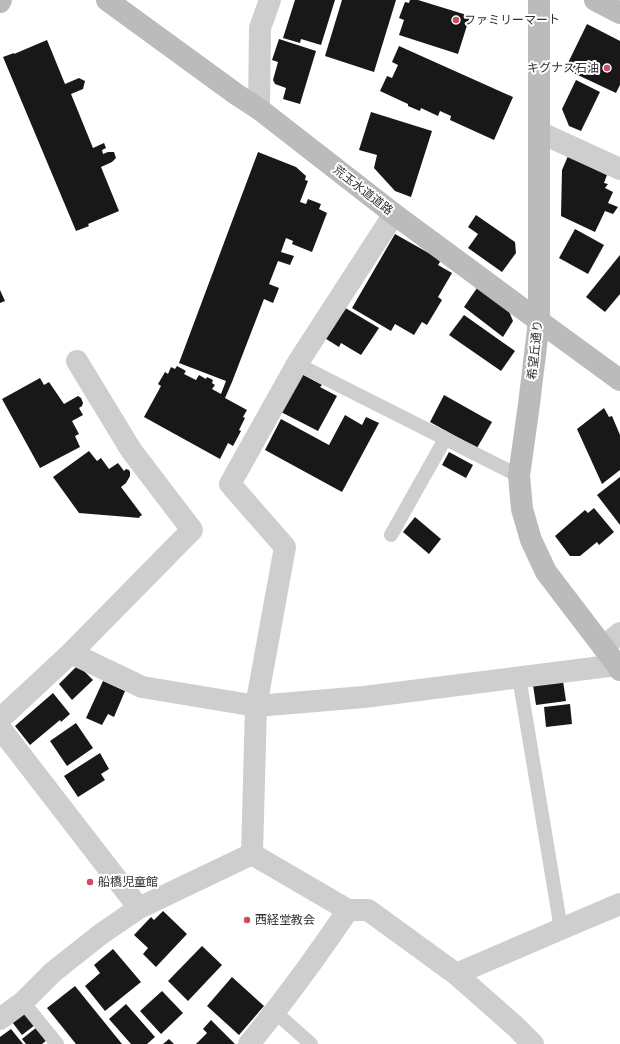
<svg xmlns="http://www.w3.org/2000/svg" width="620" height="1044" font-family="Arial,'Noto Sans JP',sans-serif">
<rect width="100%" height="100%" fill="#fff"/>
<g fill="#181818">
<path d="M295,0h40l-14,45 -20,-6 -1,4 -17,-5z"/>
<path d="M342,0h54l-22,72 -49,-16z"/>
<path d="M410,0h8l52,16 -12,38 -59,-19 5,-15 -5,-2 6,-16 4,1z"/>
<path d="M587,24l33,17v44l-4,8 -51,-24z"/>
<path d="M279,39l37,12 -16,53 -17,-5 3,-11 -11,-4 -2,-4 5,-18 -6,-2z"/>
<path d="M47,40l18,44 14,-6 6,3 -2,8 -12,5 22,54 11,-5 2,5 -4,2 1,4 5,-2h6l2,6 -4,4 -11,5 18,44 -31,13 1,2 -13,5 -73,-174 11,-4v1z"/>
<path d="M399,46l114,51 -19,43 -44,-20 1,-4 -11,-5 -2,5 -17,-8 -1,3 -12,-5v-2l-28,-13 7,-15 5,2 6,-13 -6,-3z"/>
<path d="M576,80l24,12 -19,39 -12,-5 -7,-17z"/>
<path d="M371,112l61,19 -21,66 -16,-6 -21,-23 3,-13 -18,-5z"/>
<path d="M258,152l38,15 10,9 -1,4 3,1 -8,21 6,2 2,-5 13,5 -2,5 8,4 -15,39 -20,-8 1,-3 -7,-3 -5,14 13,4 -4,9 -12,-4 -9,23 10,4 -6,15 -9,-4 -32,83 -7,16 22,12 -4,7 2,1 -6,12 2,1 -8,15 -5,-3 -8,16 -76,-42 17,-31 -3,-2 7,-12 3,2 3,-7 4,2 2,-3 9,5 -2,3 12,6 3,-5 7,4 1,-2 6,3 -1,3 3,2 -3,4 9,5 5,-13 -47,-18z"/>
<path d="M568,156l39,19 -3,8 4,1 -3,4 8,4 -5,11 10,4 -5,7 -8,-3 -10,21 -34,-16 1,-46z"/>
<path d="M476,215l39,27 1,11 -14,19 -34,-24 10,-14 -10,-7z"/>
<path d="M575,229l29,16 -16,29 -29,-16z"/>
<path d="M395,234l46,26 -3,5 14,8 -14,24 4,3 -15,25 -5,-3 -8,13 -19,-11 -4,7 -39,-23z"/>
<path d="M620,255v39l-15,18 -19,-15z"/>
<path d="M477,288l31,21 5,12 -10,16 -39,-30z"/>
<path d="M0,290l5,11 -5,2z"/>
<path d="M342,306l37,22 -18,27 -20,-12 -2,4 -16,-10z"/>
<path d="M464,315l51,36 -14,20 -52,-36z"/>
<path d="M300,373l22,12 -2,2 17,9 -19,35 -37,-19z"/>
<path d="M40,378l4,7 5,-3 15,22 14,-8 3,2 2,5 -1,3 -3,2 4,7 -11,6 7,13 -4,2 5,11 -40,21 -38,-69z"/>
<path d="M444,395l48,27 -15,26 -47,-26z"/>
<path d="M604,408l5,9 3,-1 8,19v35l-18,14 -25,-55z"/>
<path d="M345,415l17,10 4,-8 13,6 -37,69 -77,-42 16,-31 48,26z"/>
<path d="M89,451l8,10 4,-3 8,11 9,-6 6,8 2,-2 3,1 1,2v4l-4,7 -5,4 21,28 -3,2 1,1 -61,-5 -26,-36z"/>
<path d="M449,452l24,13 -7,13 -24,-13z"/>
<path d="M620,477v48l-23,-30z"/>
<path d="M594,508l20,24 -15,13 -2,-3 -17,14h-10l-15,-20 30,-26 3,3z"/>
<path d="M415,517l26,22 -12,15 -26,-22z"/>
<path d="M78,665l15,15 -21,20 -13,-16z"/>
<path d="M103,681l22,10 -11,26 -6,-3 -6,11 -16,-7z"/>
<path d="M563,681l3,20 -30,4 -3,-20z"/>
<path d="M53,693l17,21 -9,8 -1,-2 -30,25 -15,-19z"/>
<path d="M570,704l2,20 -26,3 -2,-20z"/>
<path d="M76,723l17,25 -26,18 -17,-25z"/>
<path d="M100,753l9,16 -8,5 4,6 -27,17 -14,-21z"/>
<path d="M163,911l24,23 -31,33 -13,-13 5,-6 -14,-13 17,-18 3,3z"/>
<path d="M202,946l20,19 -34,36 -20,-20z"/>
<path d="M113,949l28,33 -36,29 -20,-25 15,-13 -6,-8z"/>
<path d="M232,977l32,29 -25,29 -32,-29z"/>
<path d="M75,986l47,58h-46l-29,-36z"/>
<path d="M162,991l21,22 -22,21 -21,-23z"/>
<path d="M126,1004l29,33 -8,7h-16l-22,-25z"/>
<path d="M25,1011l10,14 -13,10 -10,-13z"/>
<path d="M211,1020l24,24h-39l11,-11 -4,-4z"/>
<path d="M37,1027l10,13 -5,4h-16l-4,-5z"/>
<path d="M11,1029l12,15h-23v-7z"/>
<path d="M169,1039l5,5h-11z"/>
</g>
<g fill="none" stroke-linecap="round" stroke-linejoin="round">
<g stroke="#cecece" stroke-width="14">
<path d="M297,364l222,112"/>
<path d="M391,535l54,-96"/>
<path d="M519,677l42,252"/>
<path d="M23,1002l34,42"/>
<path d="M275,1012l36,32"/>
</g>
<g stroke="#cecece" stroke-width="22">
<path d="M259,109l1,-81 10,-28"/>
<path d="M539,132l81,37"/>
<path d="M603,647l17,-14"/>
<path d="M71,653l71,34 114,19 108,-9 253,-32"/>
<path d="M0,719l71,-66 121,-123 -61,-80 -54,-89"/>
<path d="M0,728l139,180"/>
<path d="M252,854l4,-148 29,-159 -55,-63 67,-120 97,-150"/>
<path d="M252,854l96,56h20l88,64 60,53 17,17"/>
<path d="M456,974l105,-45 59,-25"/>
<path d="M0,1019l23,-17 30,-30 48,-38 38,-26 113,-54"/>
<path d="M249,1044c35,-43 68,-88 99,-134"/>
</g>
<g stroke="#bbb" stroke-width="22">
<path d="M107,0l129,94 23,15 135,105 145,107 81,59"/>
<path d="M539,0v321l-10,83 -10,72 3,33 9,31 15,32 71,93 3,5"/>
<path d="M595,0l25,13"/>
<path d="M0,2l1,-2"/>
</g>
</g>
<g fill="#d24a61" stroke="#fff" stroke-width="1.5">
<circle cx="456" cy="20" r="4"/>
<circle cx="607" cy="68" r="4"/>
<circle cx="90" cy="882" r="4"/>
<circle cx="247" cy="920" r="4"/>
</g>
<g text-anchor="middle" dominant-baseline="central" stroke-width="4" stroke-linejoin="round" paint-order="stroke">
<g font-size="12" fill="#313131" stroke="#fff" text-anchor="start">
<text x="464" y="20">ファミリーマート</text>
<text x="599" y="68" text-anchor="end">キグナス石油</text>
<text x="98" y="882">船橋児童館</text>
<text x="255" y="920">西経堂教会</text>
</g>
<g font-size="12" fill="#313131" stroke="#fff">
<text transform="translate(363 190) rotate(38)">荒玉水道道路</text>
<text transform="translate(535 350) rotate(-84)">希望丘通り</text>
</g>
</g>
</svg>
